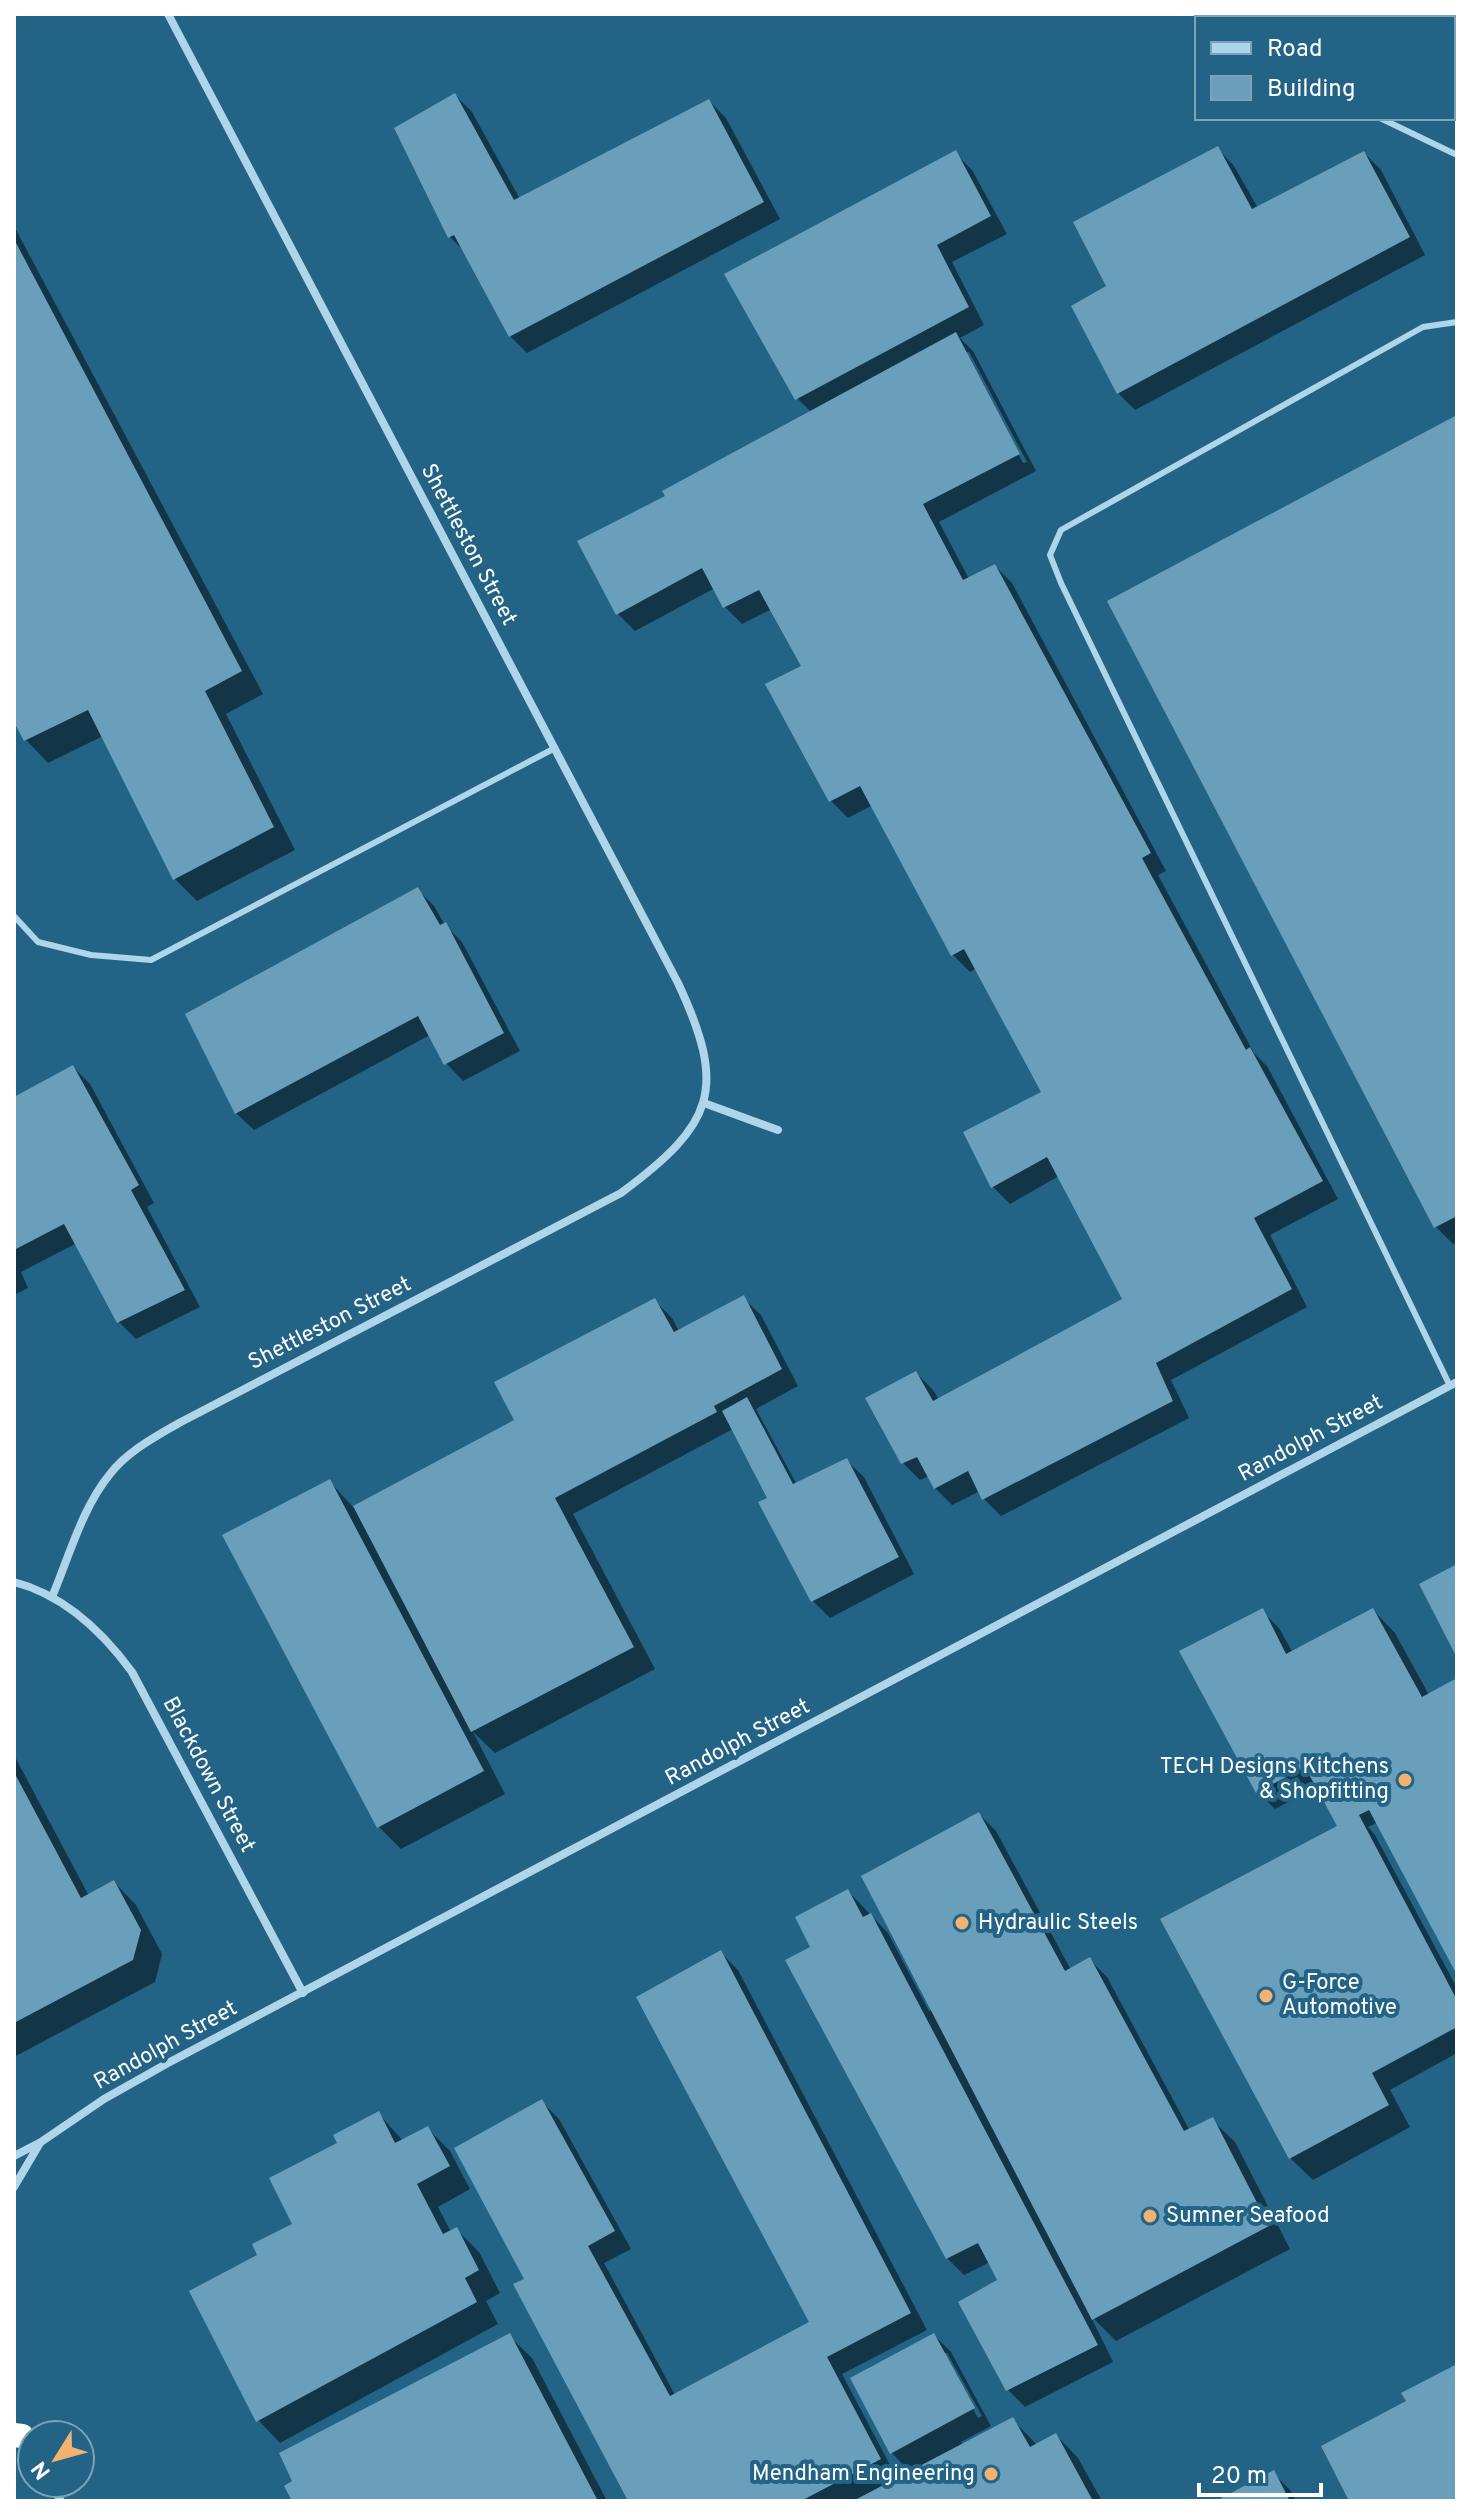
<svg xmlns="http://www.w3.org/2000/svg" width="1471" height="2515" font-family="Overpass,sans-serif">
<rect width="100%" height="100%" fill="#236486"/>
<g fill="#0007" fill-rule="evenodd">
<path d="M455,95l17,17 48,87 189,-98 17,17 54,101 -253,134 -17,-17 -45,-84 -15,-15z"/>
<path d="M1217,148l17,18 24,42 106,-55 17,17 44,85 -290,155 -17,-17 -9,-106z"/>
<path d="M955,153l17,17 35,64 -55,28 32,63 -24,13 13,13 63,120 -97,51 30,57 26,-13 17,17 154,288 -8,4 96,178 13,13 71,133 -68,36 37,72 -136,73 18,38 -188,98 -17,-17 -4,-8 -28,14 -17,-17 -6,-12 -9,4 -17,-17 13,-90 17,17 6,10 186,-100 -66,-124 -49,28 -17,-17 51,-94 -67,-125 -7,4 -17,-17 -80,-150 -25,13 -17,-17 -27,-134 -32,-58 -30,15 -17,-17 -10,-19 -80,43 -17,-17 50,-117 143,-85 -14,-14zM965,352h4l58,110 -4,1z"/>
<path d="M14,226l249,468 -37,20 69,136 -98,51 -22,-22 -72,-143 -55,27 -22,-23 -12,-22z"/>
<path d="M1457,418v824l-4,2 -17,-17z"/>
<path d="M417,889l17,17 11,19 17,17 58,109 -57,30 -17,-18 -16,-28 -176,95 -18,-17z"/>
<path d="M73,1067l17,17 64,119 -7,4 53,100 -64,32 -17,-17 -42,-79 -56,29 7,16 -14,7v-196z"/>
<path d="M743,1298l18,17 37,71 -42,23 41,76 49,-25 18,17 50,97 -84,44 -18,-18 -42,-102 -37,-69 -160,85 82,155 -160,84 -22,-21 32,62 -104,55 -22,-22 -49,-345 24,26 163,-87 138,-120 17,17 7,13z"/>
<path d="M1373,1610l22,23 34,62 28,-14v290l-79,-149 -10,5 7,8 82,153v65l-67,37 20,37 -97,53 -23,-22 50,-331 -22,-41 -43,23 -17,-17 4,-181 17,17 14,25z"/>
<path d="M14,1755l75,141 25,-14 22,23 26,49 -7,28 -141,75z"/>
<path d="M979,1814l17,17 75,139 19,-10 17,17 83,154 22,-11 23,22 55,107 -174,92 -26,-26 23,47 -88,45 -17,-17 -8,-109 -10,-19 -26,13 -17,-17 -135,-311 36,-56 40,42 41,78 3,-2z"/>
<path d="M721,1953l17,17 189,360 -85,44 56,106 13,-7 -19,-20 -39,-74 81,-44 17,17 40,74 -30,16 2,3 49,-26 25,26 19,-10 22,23 24,43h-471l-105,-221 16,-178 17,17 72,130 -27,14 71,132 137,-73zM943,2353h4l35,63 -4,2z"/>
<path d="M378,2113l26,29 24,-13 22,22 20,38 -32,18 13,25 5,-3 23,23 21,41 -14,8 12,23 -218,119 -22,-23 2,-164 35,-31 45,-81z"/>
<path d="M509,2336l23,22 75,143h-313z"/>
<path d="M1273,2473l17,17 6,11h-76z"/>
</g>
<g fill="#699fbb">
<path d="M455,93l59,107 195,-101 55,103 -255,135 -55,-102 -6,3 -54,-110z"/>
<path d="M1218,146l34,63 112,-58 46,86 -293,157 -46,-88 35,-20 -33,-64z"/>
<path d="M956,150l35,66 -54,29 32,62 -174,93 -71,-126z"/>
<path d="M14,239l228,432 -37,20 69,136 -101,53 -85,-170 -64,31 -10,-19z"/>
<path d="M956,332l64,122 -97,50 40,76 32,-16 156,289 -9,5 104,192 4,-3 73,134 -69,37 38,71 -136,74 17,38 -191,99 -14,-29 -34,18 -17,-32 -16,7 -36,-66 51,-27 17,30 189,-102 -75,-142 -56,31 -28,-56 78,-40 -77,-143 -13,7 -91,-170 -31,16 -64,-118 36,-18 -42,-76 -36,18 -21,-40 -86,47 -39,-74 88,-45 -3,-5z"/>
<path d="M1457,415v801l-23,12 -327,-627z"/>
<path d="M418,887l22,38 6,-3 58,111 -60,32 -26,-49 -183,98 -50,-100z"/>
<path d="M73,1065l66,120 -8,5 54,100 -68,33 -53,-99 -50,26v-153z"/>
<path d="M744,1295l38,74 -68,37 3,6 -162,86 79,149 -163,85 -118,-226 161,-86 -20,-38 161,-84 19,34z"/>
<path d="M747,1397l46,87 54,-26 52,99 -88,45 -53,-100 9,-4 -45,-87z"/>
<path d="M330,1479l154,292 -107,57 -155,-293z"/>
<path d="M1457,1564v94l-38,-74z"/>
<path d="M1263,1608l23,46 87,-46 49,89 35,-19v297l-88,-165 -10,5 98,185v27l-85,46 17,32 -100,54 -129,-240 177,-93 -32,-59 -49,26 -77,-142z"/>
<path d="M14,1772l67,126 33,-18 27,50 -8,30 -119,63z"/>
<path d="M979,1812l86,159 25,-14 94,174 29,-14 56,109 -177,94 -231,-444z"/>
<path d="M848,1889l15,28 8,-4 227,432 -92,46 -48,-89 39,-22 -19,-37 -32,16 -161,-299 25,-13 -15,-30z"/>
<path d="M721,1950l190,363 -84,44 54,102 -80,42h-173l-115,-217 11,-5 -70,-131 88,-49 73,132 -27,15 82,150 139,-74 -173,-325z"/>
<path d="M379,2111l16,32 33,-17 22,40 -33,18 26,50 14,-7 22,43 -14,8 12,24 -221,120 -67,-131 68,-36 -5,-11 40,-20 -23,-46 68,-35 -4,-8z"/>
<path d="M510,2333l88,168h-306l-8,-15 8,-5 -13,-28z"/>
<path d="M934,2333l41,75 -85,46 -40,-76z"/>
<path d="M1457,2364v137h-108l-28,-55 85,-45 -5,-8z"/>
<path d="M1013,2417l17,30 26,-14 37,68h-240z"/>
<path d="M1274,2470l16,31h-74z"/>
</g>
<g fill="none" stroke-linecap="round" stroke-linejoin="round">
<g stroke="#aed5e9" stroke-width="6">
<path d="M1380,118l77,37"/>
<path d="M14,916l24,26 53,13 60,5 404,-212"/>
<path d="M1450,1386l-389,-803 -11,-28 11,-25 362,-203 34,-5"/>
</g>
<g stroke="#aed5e9" stroke-width="8">
<path d="M704,1103l74,27"/>
<path d="M14,1582c50,13 88,49 118,90l171,321"/>
<path d="M52,1597c17,-40 30,-89 58,-123 18,-23 45,-37 69,-51l442,-230c93,-69 107,-103 57,-210l-510,-969"/>
<path d="M14,2156l27,-14 63,-43 64,-36 1289,-681"/>
<path d="M14,2187l26,-44"/>
<path d="M50,2483l11,18"/>
</g>
<path stroke="#fff" stroke-width="24" d="M14,2435l8,1"/>
</g>
<g fill="#f4b271" stroke="#236486" stroke-width="3">
<circle cx="1405" cy="1780" r="8"/>
<circle cx="962" cy="1923" r="8"/>
<circle cx="1266" cy="1996" r="8"/>
<circle cx="1150" cy="2216" r="8"/>
<circle cx="991" cy="2474" r="8"/>
</g>
<g text-anchor="middle" dominant-baseline="central" stroke-width="8" stroke-linejoin="round" paint-order="stroke">
<g font-size="22" fill="#fff" stroke="#236486">
<text transform="translate(468 545) rotate(62)">Shettleston Street</text>
<text transform="translate(330 1324) rotate(-27)">Shettleston Street</text>
<text transform="translate(1311 1439) rotate(-28)">Randolph Street</text>
<text transform="translate(738 1743) rotate(-28)">Randolph Street</text>
<text transform="translate(208 1775) rotate(62)">Blackdown Street</text>
<text transform="translate(166 2046) rotate(-29)">Randolph Street</text>
</g>
<g font-size="22" fill="#fff" stroke="#236486" text-anchor="start">
<text x="1389" y="1767" text-anchor="end">TECH Designs Kitchens<tspan x="1389" dy="25">&amp; Shopfitting</tspan></text>
<text x="978" y="1923">Hydraulic Steels</text>
<text x="1282" y="1983">G-Force<tspan x="1282" dy="25">Automotive</tspan></text>
<text x="1166" y="2216">Sumner Seafood</text>
<text x="975" y="2474" text-anchor="end">Mendham Engineering</text>
</g>
</g>
<rect width="1471" height="2515" fill="none" stroke="#ffffff" stroke-width="32"/>
<rect x="1195" y="16" width="260" height="104" fill="#236486" stroke="#7ba2b6" stroke-width="2"/>
<rect x="1211" y="42" width="40" height="12" fill="#aed5e9" stroke="#7ba2b6" stroke-width="2"/>
<text x="1267" y="56" font-size="24" fill="#ffffff">Road</text>
<rect x="1211" y="76" width="40" height="24" fill="#699fbb" stroke="#7ba2b6" stroke-width="2"/>
<text x="1267" y="96" font-size="24" fill="#ffffff">Building</text>
<g transform="translate(56 2459) rotate(233)"><circle r="38" fill="#236486" stroke="#7ba2b6" stroke-width="2"/>
<path d="M0-6L14 30L0 20L-14 30Z" fill="#f4b271"/>
<text y="-12" font-size="22" font-weight="bold" text-anchor="middle" fill="#ffffff">N</text>
</g>
<path d="M1199 2483v12h122v-12" fill="none" stroke="#ffffff" stroke-width="4"/>
<text x="1211" y="2483" font-size="24" fill="#ffffff" stroke="#236486" stroke-width="6" paint-order="stroke">20 m</text>
</svg>
